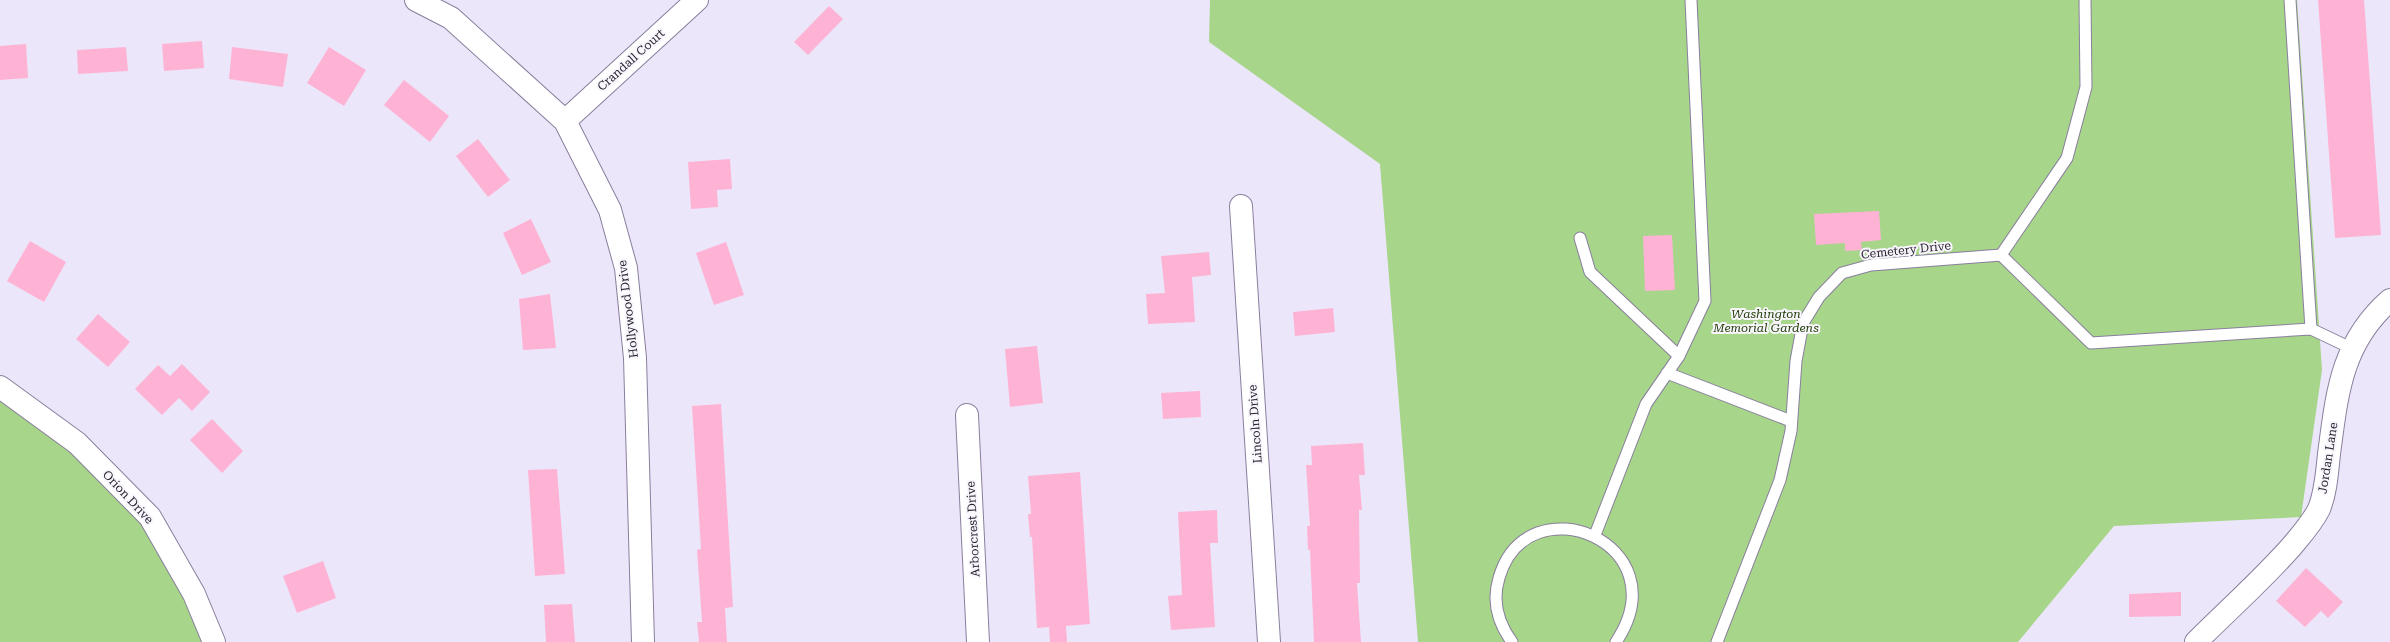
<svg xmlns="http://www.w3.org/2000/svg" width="2390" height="642" font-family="'Roboto Serif',serif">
<rect width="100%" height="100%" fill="#ece6fa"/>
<g fill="#a7d58a">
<path d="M1210,0h1087l25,370 -21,147 -187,9 -96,116h-600l-38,-478 -171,-122z"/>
<path d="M0,383l158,148 59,111h-217z"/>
</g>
<g fill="#feb3d5">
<path d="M2318,0h46l17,235 -46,3z"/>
<path d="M829,6l14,13 -35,36 -14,-13z"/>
<path d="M202,41l2,27 -40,3 -2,-27z"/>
<path d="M26,44l2,34 -28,2v-34z"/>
<path d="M126,47l2,24 -50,3 -1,-24z"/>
<path d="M232,47l56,7 -5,33 -54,-8z"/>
<path d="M329,47l37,23 -22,36 -37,-23z"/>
<path d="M404,80l45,36 -19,26 -46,-37z"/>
<path d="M478,139l32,41 -22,17 -32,-41z"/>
<path d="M730,159l2,30 -15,1 1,17 -27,2 -3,-47z"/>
<path d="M1879,211l2,29 -20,2 1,8 -17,1v-8l-29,2 -2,-31z"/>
<path d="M531,219l20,43 -29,13 -19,-42z"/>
<path d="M1672,235l3,55 -30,1 -2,-55z"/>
<path d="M30,241l36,21 -22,40 -37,-21z"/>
<path d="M726,242l18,53 -30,10 -18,-52z"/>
<path d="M1209,252l2,23 -19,2 3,45 -47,2 -2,-30 19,-1 -4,-37z"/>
<path d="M550,294l6,54 -33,2 -4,-51z"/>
<path d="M1333,308l2,24 -40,4 -2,-24z"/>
<path d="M98,314l32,28 -22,25 -32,-28z"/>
<path d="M1037,346l6,57 -33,4 -5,-58z"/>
<path d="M182,364l28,28 -18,19 -13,-13 -17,17 -27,-26 23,-24 12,11z"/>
<path d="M1200,391l1,26 -38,2 -2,-26z"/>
<path d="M721,404l12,203 -8,1 2,34h-28l-2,-20h5l-5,-72 4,-1 -9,-143z"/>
<path d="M212,419l31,32 -21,22 -32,-33z"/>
<path d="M1363,443l2,32h-6l3,35h-3l1,73h-3l4,59h-47l-4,-92h-2l-1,-24h3l-4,-61h6l-1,-19z"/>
<path d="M557,469l8,105 -30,2 -7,-106z"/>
<path d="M1080,472l10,152 -24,2 1,16h-17l-1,-15 -12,1 -5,-91h-2l-2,-23h3l-3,-38z"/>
<path d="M1217,510l1,33h-8l5,84 -44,3 -3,-34 14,-1 -4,-83z"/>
<path d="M323,561l13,37 -39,15 -14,-37z"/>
<path d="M2306,568l37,34 -15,16 -7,-7 -16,16 -29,-26z"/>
<path d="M2181,592v24l-52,1v-23z"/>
<path d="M572,604l3,38h-29l-2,-37z"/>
</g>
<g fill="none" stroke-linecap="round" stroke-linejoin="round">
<defs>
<g id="service">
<path d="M2290,0l21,329"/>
<path d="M1580,238l10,34 89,84"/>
<path d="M2001,255l90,88 220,-14 42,20"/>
<path d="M1667,373l124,48"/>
<path d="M1595,535l51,-131 33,-48 26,-55 -14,-301"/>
<path d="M1512,642c-14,-19 -20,-41 -13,-64 28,-98 183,-35 117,64"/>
<path d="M1717,642l63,-162 11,-49 5,-70 7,-38 16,-26 23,-24 29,-8 130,-10 66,-97 19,-71 -1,-87"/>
</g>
<g id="minor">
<path d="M416,0l35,18 114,103 45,89 16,58 9,90 8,284"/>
<path d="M565,121l132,-121"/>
<path d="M1241,206l28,436"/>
<path d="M0,387l77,56 73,74 44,77 20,48"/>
<path d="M967,415l11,227"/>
<path d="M2196,642c32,-32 66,-62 96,-96 10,-12 20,-23 27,-37 7,-17 8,-37 10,-55 8,-60 12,-111 61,-154"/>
</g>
</defs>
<use href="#service" stroke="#897f9d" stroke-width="13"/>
<use href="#minor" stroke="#897f9d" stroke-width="24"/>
<use href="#service" stroke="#fff" stroke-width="11"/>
<use href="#minor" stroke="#fff" stroke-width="22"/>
</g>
<g text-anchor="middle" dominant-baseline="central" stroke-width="4" stroke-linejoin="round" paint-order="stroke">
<g font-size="12" fill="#282330" stroke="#f8f6fc">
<text transform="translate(631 60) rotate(-42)">Crandall Court</text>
<text transform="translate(1906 250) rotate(-6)">Cemetery Drive</text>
<text transform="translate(628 309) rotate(-97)">Hollywood Drive</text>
<text transform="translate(1255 424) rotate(-94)">Lincoln Drive</text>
<text transform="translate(2328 458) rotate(-81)">Jordan Lane</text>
<text transform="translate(128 497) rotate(47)">Orion Drive</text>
<text transform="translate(973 529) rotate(-93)">Arborcrest Drive</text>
</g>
<g font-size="12" font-style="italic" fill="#213f06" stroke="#f8f6fc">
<text x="1766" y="314">Washington<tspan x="1766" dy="14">Memorial Gardens</tspan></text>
</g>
</g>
</svg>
